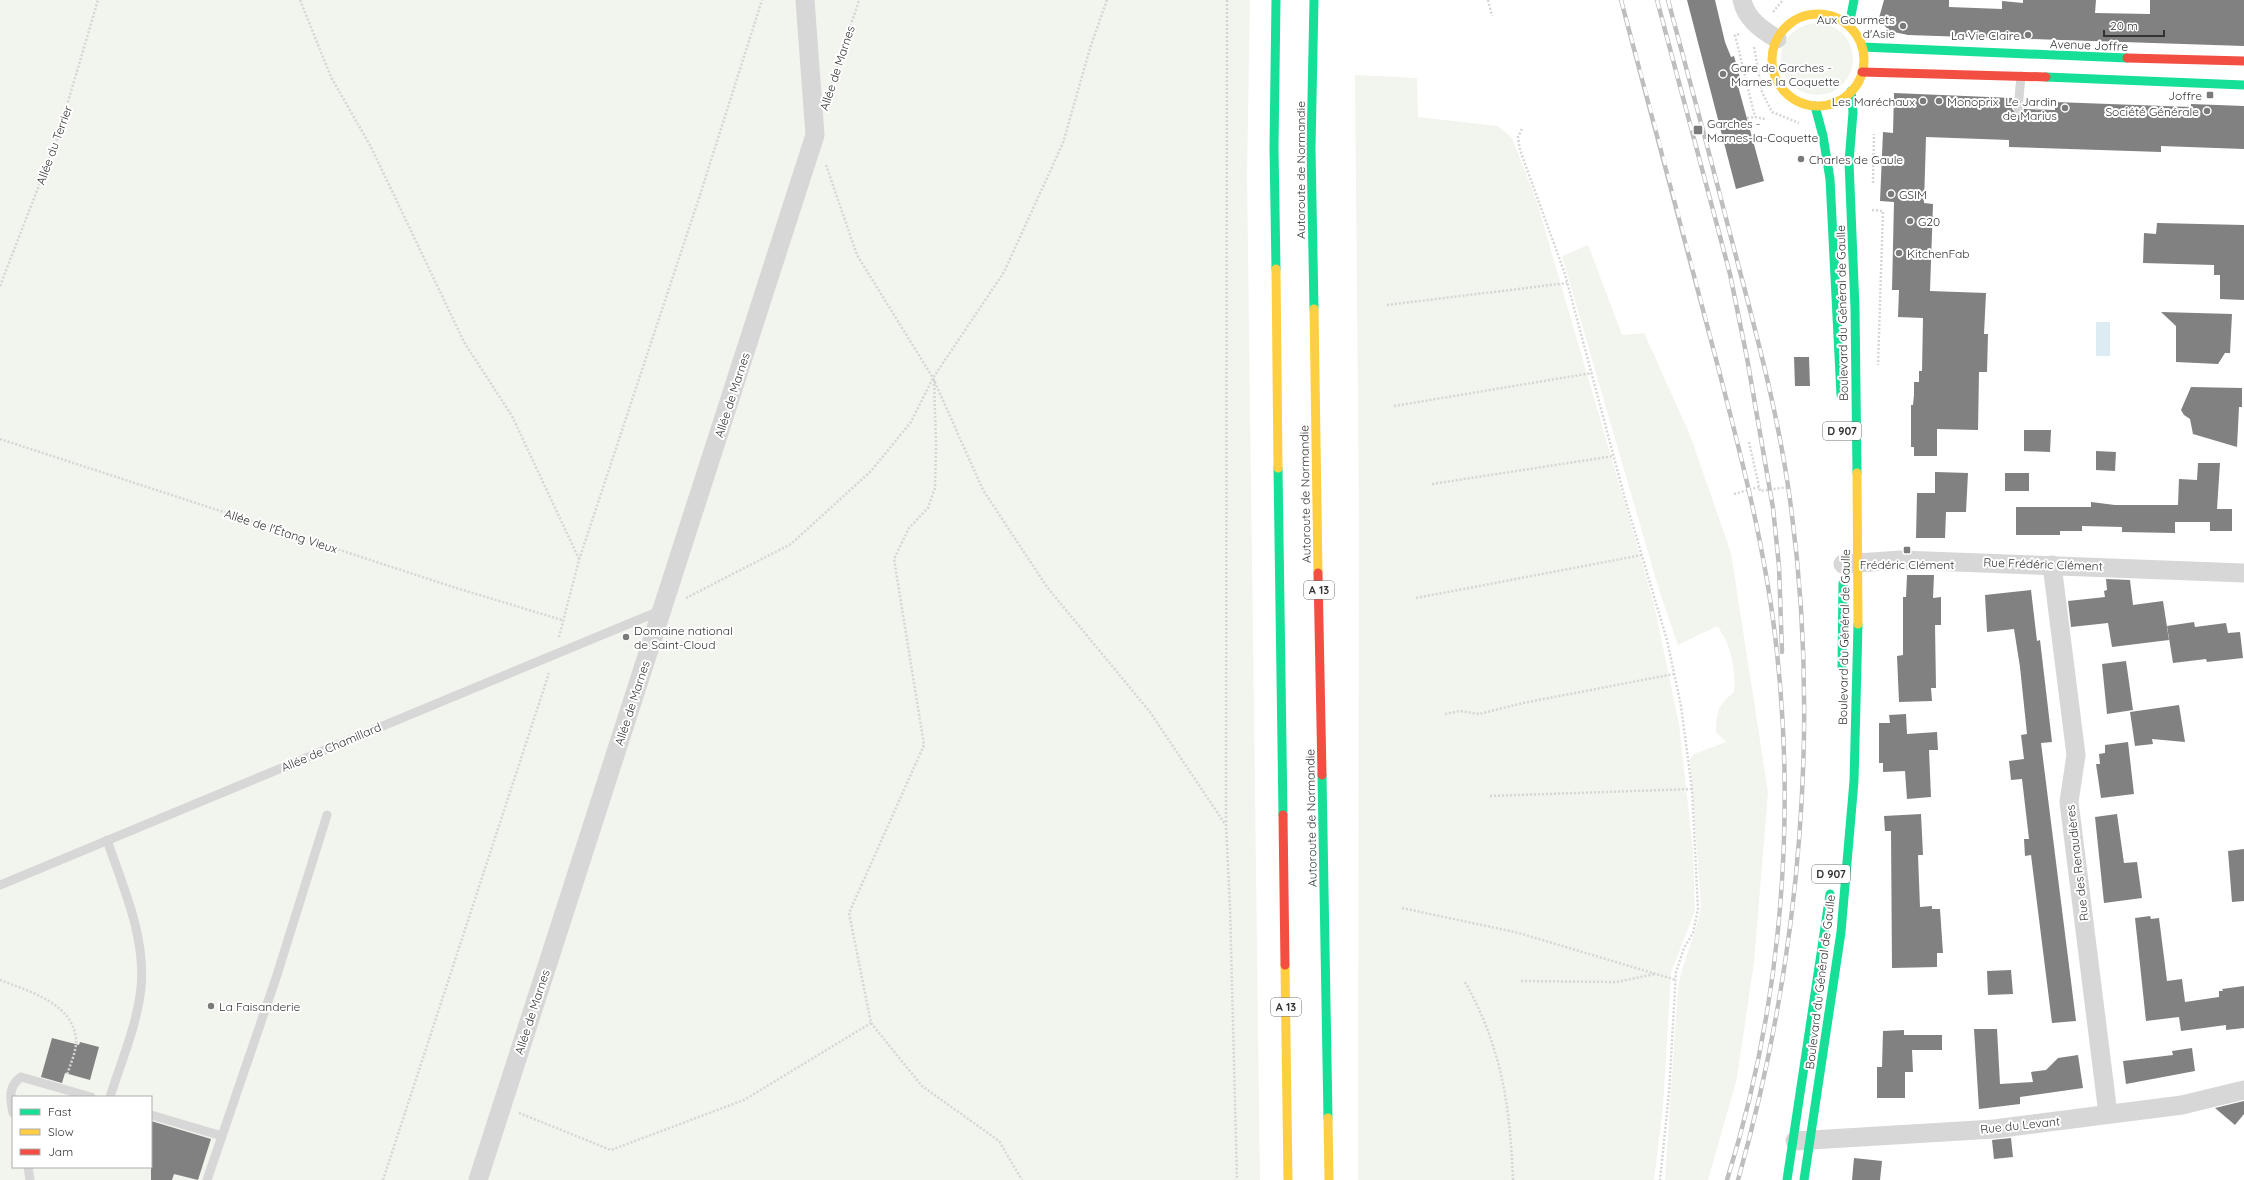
<svg xmlns="http://www.w3.org/2000/svg" width="2244" height="1180" font-family="Quicksand,sans-serif">
<rect width="100%" height="100%" fill="#fff"/>
<g fill="#f1f5ed" fill-rule="evenodd">
<path d="M0,0h1250l-3,176 13,1004h-1260zM13,1097h138v70h-138z"/>
<circle cx="1817" cy="59" r="36"/>
<path d="M1355,75l62,3 1,39 80,9 14,12 25,64 117,402 25,120 14,126 2,60 -24,63 -8,134 -9,73h-296l1,-662z"/>
<path d="M1588,245l34,90 22,-2 46,102 41,118 37,239 -14,170 -17,116 -29,102h-43l13,-193c5,-28 19,-53 23,-82l-11,-145 4,-6 32,-12 -10,-10c1,-20 1,-26 18,-40 2,-21 -3,-49 -17,-66l-39,19 -19,-55 -97,-334z"/>
</g>
<rect fill="#ddebf3" x="2096" y="322" width="14" height="34"/>
<g fill="#818181">
<path d="M1687,0h28l10,42 6,15 3,-1 8,29 -4,1 26,95 -28,8z"/>
<path d="M1884,0h65v7l53,2v-8l21,2v-3h73l-1,13 55,1v-14h94v46l-336,-11 -19,-4 -10,-13z"/>
<path d="M1894,93l118,5v11l6,6 5,-2 1,-4 31,1v-8l136,5v-3l53,2v43l-83,-3v6l-152,-5v-7l-83,-3 -2,66 9,1 -3,87 56,2 -2,41h4l-1,38h-8l-1,58 -41,-1v27h-23v-9h-3v-42h2l1,-10v-13h5v-11h3l1,-53 -25,-1 1,-27h-7l2,-88 -14,-1 3,-69 10,1z"/>
<path d="M2157,223l87,2v75l-24,-1v-24h-6v-10l-71,-2 1,-30 12,1z"/>
<path d="M2161,312l71,2 -2,39h-5l-7,11 -42,-2v-36z"/>
<path d="M1794,357h15l1,29h-15z"/>
<path d="M2191,387l51,1v19h-3l-2,40 -44,-13 -3,-15 -6,-4 -3,-5z"/>
<path d="M2024,430h27l-1,22 -26,-1z"/>
<path d="M2096,451l20,1 -1,19 -19,-1z"/>
<path d="M2198,463h22l-3,46h15v22h-22v-9h-35v11l-53,-1v-5l-40,-1v5h-22v4h-44v-28h75v-5l24,3h63l1,-26 18,1z"/>
<path d="M1935,472l33,1 -2,39h-20l-1,26h-29l1,-45h18z"/>
<rect x="2005" y="473" width="24" height="18"/>
<path d="M1907,575h27l-1,23 8,-1v28h-6l1,63h-5l1,13 -33,1 -2,-46 6,-1v-58h3z"/>
<path d="M2106,579l24,1 3,25 30,-4 6,39 -57,7 -4,-24 -37,4 -3,-26 37,-4 -1,-6 3,-1z"/>
<path d="M2031,590l6,51 3,-1 12,102 -11,1 35,278 -24,2 -21,-168 -6,1 -1,-17h5l-7,-60 -11,1 -2,-19 15,-2 -3,-24 6,-1 -7,-67 -6,-38 -27,3 -2,-37z"/>
<path d="M2194,622l1,5 31,-4 2,10 12,-1 3,26 -36,4 -1,-3 -33,4 -6,-37z"/>
<path d="M2126,661l7,49 -26,4 -5,-50z"/>
<path d="M2179,705l6,37 -33,-3 1,5 -18,2 -5,-34z"/>
<path d="M1906,714l1,20 30,-2 1,18h-9l2,47 -24,2 -2,-28 -22,1v-9h-4v-40h11l-1,-8z"/>
<path d="M2128,742l6,52 -33,4 -5,-34h4l-1,-10 6,-1v-8z"/>
<path d="M1921,814l2,41h-5l2,52 12,-1v3h8l3,44h-6v14l-45,1 -1,-137h-6l-1,-15z"/>
<path d="M2117,814l7,49 13,-1 5,36 -38,5 -9,-86z"/>
<path d="M2244,849v52l-12,1 -4,-51z"/>
<path d="M2150,916l1,3 8,-1 8,63 15,-2 3,23 34,-5v-6h4l-1,-2 22,-3v42l-18,2v-5l-45,6 -2,-14 -33,4 -11,-103z"/>
<path d="M2011,970l2,24 -25,1 -1,-24z"/>
<path d="M1974,1029h23l3,55 33,-2 -2,-10 15,-2 12,-12 20,-3 5,33 -63,9v7l-41,5z"/>
<path d="M1904,1030v5h38v15h-30l1,22h-8v26h-28v-31h5l1,-36z"/>
<path d="M52,1038l27,7 1,-3 19,5 -9,33 -25,-7 -3,10 -21,-6z"/>
<path d="M2192,1048l3,23 -69,13 -3,-23 50,-6 -1,-4z"/>
<path d="M2244,1101v13l-9,11 -20,-17z"/>
<path d="M151,1121l60,18 -13,41 -24,-6 -2,6h-21z"/>
<path d="M2011,1138l2,19 -19,2 -2,-19z"/>
<path d="M1854,1158l28,3 -2,19h-28z"/>
</g>
<g fill="none" stroke-linecap="round" stroke-linejoin="round">
<g stroke="#d6d6d6" stroke-width="2.5" stroke-dasharray="2 2" stroke-linecap="butt">
<path d="M300,0l31,77 40,70 93,195 48,74 67,143"/>
<path d="M1227,0l-1,825 4,82 7,273"/>
<path d="M1488,0l4,16"/>
<path d="M1773,12l10,-12"/>
<path d="M1739,34l-4,1 20,82"/>
<path d="M1754,47l8,45 10,20 27,11"/>
<path d="M832,83l27,-83"/>
<path d="M2036,110l1,-7"/>
<path d="M1747,118l8,-1 10,2"/>
<path d="M1522,129l-4,8 2,13 45,124 60,225 42,141 14,66 11,83 6,120 -5,24 -9,15 -8,24 -7,121 -9,87"/>
<path d="M826,165l31,90 76,123 50,112 64,97 103,125 75,112"/>
<path d="M1873,183l1,-49"/>
<path d="M1872,210l11,1 -5,154"/>
<path d="M0,286l57,-147 41,-139"/>
<path d="M1387,305l180,-22"/>
<path d="M934,380l2,65 -1,43 -7,20 -19,20 -15,31 30,186 -75,168 22,110 51,63 77,55 23,39"/>
<path d="M1394,406l198,-33"/>
<path d="M0,439l453,148 109,33"/>
<path d="M1749,442l11,49 28,-4"/>
<path d="M1432,484l182,-28"/>
<path d="M1734,494l25,-7"/>
<path d="M686,598l105,-54 80,-73 40,-49 22,-44 71,-106 59,-129 28,-98 16,-45"/>
<path d="M1416,598l226,-43"/>
<path d="M559,637l20,-77 120,-362 63,-198"/>
<path d="M1445,714l15,-3 19,3 44,-11 151,-29"/>
<path d="M1490,796l202,-7"/>
<path d="M1402,908l117,25 157,47"/>
<path d="M0,980c28,11 73,23 76,59 1,11 -6,26 -9,36"/>
<path d="M1521,981l96,1 38,-8"/>
<path d="M1465,982c37,66 45,124 48,198"/>
<path d="M519,1113l92,37 133,-50 127,-77"/>
<path d="M383,1180l166,-507"/>
</g>
<g stroke="#d7d7d7" stroke-width="9">
<path d="M2018,109l3,-33"/>
<path d="M107,840c16,47 39,97 34,148 -4,37 -20,74 -31,109"/>
<path d="M0,885l662,-275"/>
<path d="M13,1113c-3,-14 -5,-27 8,-36l70,20"/>
<path d="M151,1115l71,21"/>
<path d="M28,1167l2,13"/>
<path d="M207,1180l69,-202 51,-163"/>
</g>
<g stroke="#d7d7d7" stroke-width="19">
<path d="M1742,0c4,19 19,29 35,39"/>
<path d="M1843,564l58,-4 343,13"/>
<path d="M2052,565l24,190 -7,47 39,312"/>
<path d="M1795,1141l199,-12 188,-24 62,-15"/>
<path d="M478,1180l337,-1045 -10,-135"/>
</g>
<g stroke="#16e098" stroke-width="9">
<path d="M1849,26l5,-26"/>
<path d="M1862,47l265,11"/>
<path d="M2046,77l198,8"/>
<path d="M1851,91l2,21 -4,50 6,146 2,165"/>
<path d="M1815,106l8,30 7,43 11,216"/>
<path d="M1276,269l-2,-122 2,-147"/>
<path d="M1314,309l-3,-161 3,-148"/>
<path d="M1278,468l5,347"/>
<path d="M1842,668l1,-85"/>
<path d="M1322,775l6,343"/>
<path d="M1787,1180l43,-286"/>
<path d="M1804,1180l37,-248 13,-151 4,-157"/>
</g>
<g stroke="#ffcf43" stroke-width="9">
<circle cx="1818" cy="60" r="46"/>
<path d="M1276,269l2,199"/>
<path d="M1314,309l4,264"/>
<path d="M1857,473l1,151"/>
<path d="M1285,965l3,215"/>
<path d="M1328,1118l1,62"/>
</g>
<g stroke="#f24e42" stroke-width="9">
<path d="M2127,58l117,3"/>
<path d="M1862,72l184,5"/>
<path d="M1318,573l4,202"/>
<path d="M1283,815l2,150"/>
</g>
<defs>
<g id="rail">
<path d="M1621,0c33,121 65,242 96,363 25,96 50,192 60,290 19,176 3,358 -50,527"/>
<path d="M1657,0l73,274 17,84 26,150 6,58 3,86"/>
<path d="M1668,0c22,82 44,163 65,245 21,80 43,160 55,241 34,229 13,472 -50,694"/>
</g>
</defs>
<use href="#rail" stroke="#bebebe" stroke-width="4.5"/>
<use href="#rail" stroke="#fff" stroke-width="3" stroke-dasharray="9" stroke-linecap="butt"/>
</g>
<g fill="#7a7a7a" stroke="#fff" stroke-width="1.5">
<circle cx="1903" cy="26" r="4"/>
<circle cx="2028" cy="35" r="4"/>
<circle cx="1723" cy="74" r="4"/>
<rect x="2206" y="91" width="8" height="8" rx="2"/>
<circle cx="1923" cy="101" r="4"/>
<circle cx="1939" cy="101" r="4"/>
<circle cx="2065" cy="108" r="4"/>
<circle cx="2207" cy="111" r="4"/>
<rect x="1693" y="125" width="10" height="10" rx="2"/>
<circle cx="1801" cy="159" r="4"/>
<circle cx="1891" cy="194" r="4"/>
<circle cx="1910" cy="221" r="4"/>
<circle cx="1899" cy="253" r="4"/>
<rect x="1903" y="546" width="8" height="8" rx="2"/>
<circle cx="626" cy="637" r="4"/>
<circle cx="211" cy="1006" r="4"/>
</g>
<g text-anchor="middle" dominant-baseline="central" stroke-width="4" stroke-linejoin="round" paint-order="stroke">
<g fill="#fff" stroke="#707070" stroke-width="1">
<rect x="1823" y="422" width="38" height="18" rx="3"/>
<rect x="1304" y="581" width="30" height="18" rx="3"/>
<rect x="1812" y="865" width="38" height="18" rx="3"/>
<rect x="1271" y="998" width="30" height="18" rx="3"/>
</g>
<g font-size="11" font-weight="bold" fill="#333">
<text x="1842" y="431">D 907</text>
<text x="1319" y="590">A 13</text>
<text x="1831" y="874">D 907</text>
<text x="1286" y="1007">A 13</text>
</g>
<g font-size="12" fill="#333" stroke="#fff" text-anchor="start">
<text x="1895" y="19" text-anchor="end">Aux Gourmets<tspan x="1895" dy="14">d'Asie</tspan></text>
<text x="2020" y="35" text-anchor="end">La Vie Claire</text>
<text x="1731" y="67">Gare de Garches -<tspan x="1731" dy="14">Marnes la Coquette</tspan></text>
<text x="2202" y="95" text-anchor="end">Joffre</text>
<text x="1915" y="101" text-anchor="end">Les Maréchaux</text>
<text x="1947" y="101">Monoprix</text>
<text x="2057" y="101" text-anchor="end">Le Jardin<tspan x="2057" dy="14">de Marius</tspan></text>
<text x="2199" y="111" text-anchor="end">Société Générale</text>
<text x="1707" y="123">Garches -<tspan x="1707" dy="14">Marnes-la-Coquette</tspan></text>
<text x="1809" y="159">Charles de Gaule</text>
<text x="1899" y="194">GSIM</text>
<text x="1918" y="221">G20</text>
<text x="1907" y="253">KitchenFab</text>
<text x="1907" y="564" text-anchor="middle">Frédéric Clément</text>
<text x="634" y="630">Domaine national<tspan x="634" dy="14">de Saint-Cloud</tspan></text>
<text x="219" y="1006">La Faisanderie</text>
</g>
<g font-size="12" fill="#333" stroke="#fff">
<text transform="translate(2089 45) rotate(2)">Avenue Joffre</text>
<text transform="translate(837 68) rotate(-72)">Allée de Marnes</text>
<text transform="translate(54 145) rotate(-70)">Allée du Terrier</text>
<text transform="translate(1300 170) rotate(-90)">Autoroute de Normandie</text>
<text transform="translate(1842 313) rotate(-91)">Boulevard du Général de Gaulle</text>
<text transform="translate(732 395) rotate(-72)">Allée de Marnes</text>
<text transform="translate(1305 494) rotate(-91)">Autoroute de Normandie</text>
<text transform="translate(281 531) rotate(18)">Allée de l'Étang Vieux</text>
<text transform="translate(2043 564) rotate(2)">Rue Frédéric Clément</text>
<text transform="translate(1844 637) rotate(-89)">Boulevard du Général de Gaulle</text>
<text transform="translate(632 703) rotate(-72)">Allée de Marnes</text>
<text transform="translate(331 747) rotate(-23)">Allée de Chamillard</text>
<text transform="translate(1311 818) rotate(-91)">Autoroute de Normandie</text>
<text transform="translate(2077 863) rotate(-97)">Rue des Renaudières</text>
<text transform="translate(1820 982) rotate(-83)">Boulevard du Général de Gaulle</text>
<text transform="translate(532 1012) rotate(-72)">Allée de Marnes</text>
<text transform="translate(2020 1125) rotate(-6)">Rue du Levant</text>
</g>
</g>
<rect x="12" y="1096" width="140" height="72" fill="#ffffff" stroke="#adadad"/>
<rect x="20" y="1109" width="20" height="6" fill="#16e098" stroke="#adadad"/>
<text x="48" y="1116" font-size="12" fill="#333333">Fast</text>
<rect x="20" y="1129" width="20" height="6" fill="#ffcf43" stroke="#adadad"/>
<text x="48" y="1136" font-size="12" fill="#333333">Slow</text>
<rect x="20" y="1149" width="20" height="6" fill="#f24e42" stroke="#adadad"/>
<text x="48" y="1156" font-size="12" fill="#333333">Jam</text>
<path d="M2104 30v6h60v-6" fill="none" stroke="#333333" stroke-width="2"/>
<text x="2110" y="30" font-size="12" fill="#333333" stroke="#ffffff" stroke-width="3" paint-order="stroke">20 m</text>
</svg>
